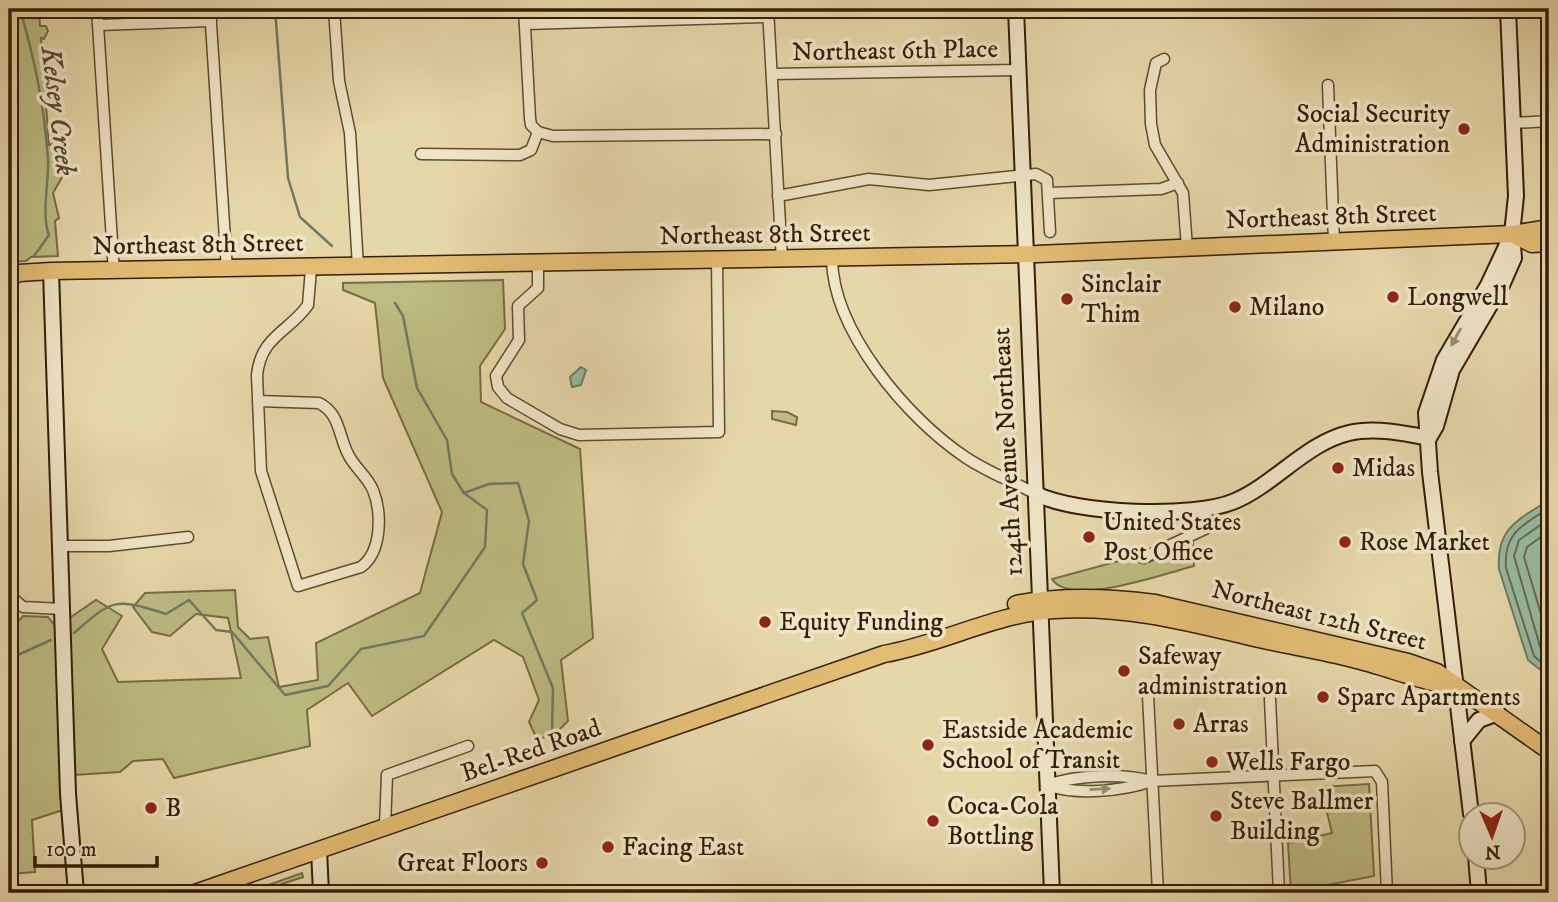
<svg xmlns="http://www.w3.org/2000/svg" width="1558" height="902" font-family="'IM FELL DW Pica',serif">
<rect width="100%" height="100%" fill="#e6d7a9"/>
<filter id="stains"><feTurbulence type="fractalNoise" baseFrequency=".00286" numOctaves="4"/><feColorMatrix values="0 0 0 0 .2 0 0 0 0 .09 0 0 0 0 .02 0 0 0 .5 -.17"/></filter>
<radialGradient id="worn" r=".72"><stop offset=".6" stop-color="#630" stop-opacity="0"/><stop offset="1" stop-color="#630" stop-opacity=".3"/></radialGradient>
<g fill="#bdbc82" stroke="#786c43" stroke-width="2">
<path d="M9,9h30l1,17h6l2,5 -4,8 -3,-1 8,107 12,-5 5,18 -13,1 1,6 11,7 -12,21 6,25 -4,3 3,35 -27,1 -5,4 -17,1z"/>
<path d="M503,280l2,49 -25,37 1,36 99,47 13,189 -32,22 7,61 -14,14 -17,4 -8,-17 10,-22 -16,-43 -29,-17 -122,76 -24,-33 -41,27 3,36 -136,32 -11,-19 -30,2 -13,11 -45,3 -7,-156 28,-19 26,16 -20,33 16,33 123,-4 -13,-60 -32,-4 -26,22 -18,-4 -19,-25 12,-14 90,-3 3,37 12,12 18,-2 11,50 39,-7 -2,-37 104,-50 22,-81 -59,-134 -8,-75 -32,-13v-7z"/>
<path d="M772,411l15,1 10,5 -1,8 -24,-6z"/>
<path d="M1193,543l1,23c-29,7 -124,42 -142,13l74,-20 23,3z"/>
<path d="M23,616l25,1 8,10 7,183 -31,10 3,52 -26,2v-243z"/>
<path d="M1369,784l5,92 -83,16 -3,-49 44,-10 -11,-46z"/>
<path d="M302,873l1,4 -48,16 -1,-3z"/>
</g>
<g fill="#97baa2" stroke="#6f7b63" stroke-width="2">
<path d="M581,367l5,3 -5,15 -9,2 -2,-10z"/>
<path d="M1549,500v190l-6,-5v-13l-15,-12 -29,-91c-3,-41 19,-49 50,-69z"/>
</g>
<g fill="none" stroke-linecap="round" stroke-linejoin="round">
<g stroke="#666c53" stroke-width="2">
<path d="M1549,508c-26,17 -46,25 -43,60l28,88 15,13"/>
<path d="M1549,519l-30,21 -5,16 27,94 8,7"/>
<path d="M1549,531l-22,16 -3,10 25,84"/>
</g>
<g stroke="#6f7b63" stroke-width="2.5">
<path d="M20,9c15,52 24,95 28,150 1,24 -7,55 1,76l-15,21"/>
<path d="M275,9l13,169 12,39 32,29"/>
<path d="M395,303l8,13 14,72 30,52 5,34 12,19 25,-9 29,-1 11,38 -6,43 14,36 -15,13 31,75 -1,46"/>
<path d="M74,633c40,-35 41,-35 92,-19l23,-14 27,30 16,2 53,63 43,-9 33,-37 63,-13 61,-89 2,-37 -23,-17"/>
<path d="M9,659l42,-19"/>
</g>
<defs>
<g id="street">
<path d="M97,9l17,263"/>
<path d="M210,9l17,261"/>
<path d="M334,9l5,72 11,52 8,134"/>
<path d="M768,9l14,251"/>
<path d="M525,24l243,-7"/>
<path d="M99,25l112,-4"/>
<path d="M1164,59l-8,4 -6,27 1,34 4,21 28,48 4,55"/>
<path d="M772,74l246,-4"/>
<path d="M1328,85l6,157"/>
<path d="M1513,123l36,-2"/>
<path d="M538,132l15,4 223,-2"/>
<path d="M421,154l99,1 11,-5 7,-18 -7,-7 -1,-7 -6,-109"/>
<path d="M1049,193l112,-4 17,-6"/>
<path d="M778,196l91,-17 60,6 107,-11 11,6 3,52"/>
<path d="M832,259c1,72 75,159 133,198 22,15 47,24 71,37"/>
<path d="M538,264v24l-20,18 1,34 -23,36 2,11 9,11 53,31 19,6 140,-3 -2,-172"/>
<path d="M258,401l61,2c21,11 19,31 29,51 6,13 19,22 25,36 9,23 9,62 -12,77l-63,19 -37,-115 -4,-96c4,-39 32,-43 51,-70l3,-36"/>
<path d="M59,546h50l79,-9"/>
<path d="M1143,558l66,-31 -7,-18"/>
<path d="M9,595l14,12 39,2"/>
<path d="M1148,695l10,198"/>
<path d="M1270,699l9,194"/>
<path d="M1047,785c31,11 75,6 105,-4l223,-10 7,11 5,111"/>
<path d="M1047,785c31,-10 73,-12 105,-4"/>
<path d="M385,827l2,-52 81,-29"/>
<path d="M1343,893l44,-3"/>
</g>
<g id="secondary">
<path d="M1016,9l36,884"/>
<path d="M51,271l17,523 8,99"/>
<path d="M1429,438l7,-12 16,-56 51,-87 11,-25 -2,-24 4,-38 -8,-187"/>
<path d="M1036,494c41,20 157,25 199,7 40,-17 71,-58 114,-68 25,-6 55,0 80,5"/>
<path d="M1462,741l17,-21 19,-7"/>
<path d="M1471,814l-41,-342 -4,-59 18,-53 44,-75 24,-51"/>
<path d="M319,850l2,43"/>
<path d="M1476,856l3,37"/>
</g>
<g id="primary">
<path d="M1512,234l20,10 17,-1"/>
<path d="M9,278l10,-5 32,-2 986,-17 475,-20 37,-6"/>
<path d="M1016,604c46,-9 93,-7 139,-1l253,59 29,10 112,79"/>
<path d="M195,893l689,-239c58,-10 110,-40 170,-44 71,-5 137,13 205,29 31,7 63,12 94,20 34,8 68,23 103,28"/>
</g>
</defs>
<use href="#street" stroke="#604c2d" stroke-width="13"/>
<use href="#secondary" stroke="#341d04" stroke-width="18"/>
<use href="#primary" stroke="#341d04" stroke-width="19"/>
<use href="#street" stroke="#efe5c7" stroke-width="10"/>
<use href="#secondary" stroke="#efe5c7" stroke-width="14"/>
<use href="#primary" stroke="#e3bc74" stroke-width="16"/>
</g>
<defs><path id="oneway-solid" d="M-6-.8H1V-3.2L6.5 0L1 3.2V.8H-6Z" transform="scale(1.75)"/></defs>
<g fill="#9b8b6f">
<use href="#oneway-solid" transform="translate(1456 337) rotate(119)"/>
<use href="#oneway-solid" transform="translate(1100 789) rotate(-3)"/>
</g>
<g fill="#8f2418" stroke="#efe5c7" stroke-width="2.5">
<circle cx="1464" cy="129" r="7"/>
<circle cx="1393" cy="297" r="7"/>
<circle cx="1067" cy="299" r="7"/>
<circle cx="1235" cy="307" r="7"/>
<circle cx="1338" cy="468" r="7"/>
<circle cx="1089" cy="537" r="7"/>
<circle cx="1345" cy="542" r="7"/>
<circle cx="765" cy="622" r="7"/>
<circle cx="1124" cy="671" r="7"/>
<circle cx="1323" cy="697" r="7"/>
<circle cx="1179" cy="724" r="7"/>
<circle cx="928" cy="745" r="7"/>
<circle cx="1212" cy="762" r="7"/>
<circle cx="151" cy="808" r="7"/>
<circle cx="1216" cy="816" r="7"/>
<circle cx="933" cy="821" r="7"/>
<circle cx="608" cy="847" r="7"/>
<circle cx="542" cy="863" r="7"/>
</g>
<g text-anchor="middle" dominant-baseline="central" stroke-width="7" stroke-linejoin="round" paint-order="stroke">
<g font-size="26" fill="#341d04" stroke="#efe5c7">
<text transform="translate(895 51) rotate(-1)">Northeast 6th Place</text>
<text transform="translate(1331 217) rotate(-2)">Northeast 8th Street</text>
<text transform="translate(765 235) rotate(-1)">Northeast 8th Street</text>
<text transform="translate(198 245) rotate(-1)">Northeast 8th Street</text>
<text transform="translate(1008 452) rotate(-93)">124th Avenue Northeast</text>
<text transform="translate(1319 616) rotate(14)">Northeast 12th Street</text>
<text transform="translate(531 751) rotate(-19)">Bel-Red Road</text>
</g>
<g font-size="26" fill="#341d04" stroke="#efe5c7" text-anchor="start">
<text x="1450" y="114" text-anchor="end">Social Security<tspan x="1450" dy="30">Administration</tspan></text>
<text x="1081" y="284">Sinclair<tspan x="1081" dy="30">Thim</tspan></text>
<text x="1407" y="297">Longwell</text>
<text x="1249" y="307">Milano</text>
<text x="1352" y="468">Midas</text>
<text x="1103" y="522">United States<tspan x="1103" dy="30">Post Office</tspan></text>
<text x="1359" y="542">Rose Market</text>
<text x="779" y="622">Equity Funding</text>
<text x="1138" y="656">Safeway<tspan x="1138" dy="30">administration</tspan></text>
<text x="1337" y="697">Sparc Apartments</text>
<text x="1193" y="724">Arras</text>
<text x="942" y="730">Eastside Academic<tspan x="942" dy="30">School of Transit</tspan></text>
<text x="1226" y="762">Wells Fargo</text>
<text x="1230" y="801">Steve Ballmer<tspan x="1230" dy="30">Building</tspan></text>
<text x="947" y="806">Coca-Cola<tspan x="947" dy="30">Bottling</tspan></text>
<text x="165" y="808">B</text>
<text x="622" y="847">Facing East</text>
<text x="528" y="863" text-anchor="end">Great Floors</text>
</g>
<g font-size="28" font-style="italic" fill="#524c33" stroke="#efe5c7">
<text transform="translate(58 111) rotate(83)">Kelsey Creek</text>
</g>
</g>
<rect width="1558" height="902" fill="none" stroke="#e6d7a9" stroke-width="35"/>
<rect x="10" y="10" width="1537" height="881" fill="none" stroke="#341d04" stroke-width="3.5"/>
<rect x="18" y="18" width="1523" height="867" fill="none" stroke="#341d04" stroke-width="2"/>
<g transform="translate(1492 836) rotate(178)"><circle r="33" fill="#efe5c7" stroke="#a49579" stroke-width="2"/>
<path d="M0-5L12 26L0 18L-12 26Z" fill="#8f2418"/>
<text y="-10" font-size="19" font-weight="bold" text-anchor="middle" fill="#341d04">N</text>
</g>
<path d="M35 856v10h122v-10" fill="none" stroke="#341d04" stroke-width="3.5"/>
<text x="46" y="856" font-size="21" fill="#341d04" stroke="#efe5c7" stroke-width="5" paint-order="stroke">100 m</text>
<rect width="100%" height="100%" filter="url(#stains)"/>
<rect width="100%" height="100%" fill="url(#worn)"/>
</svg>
